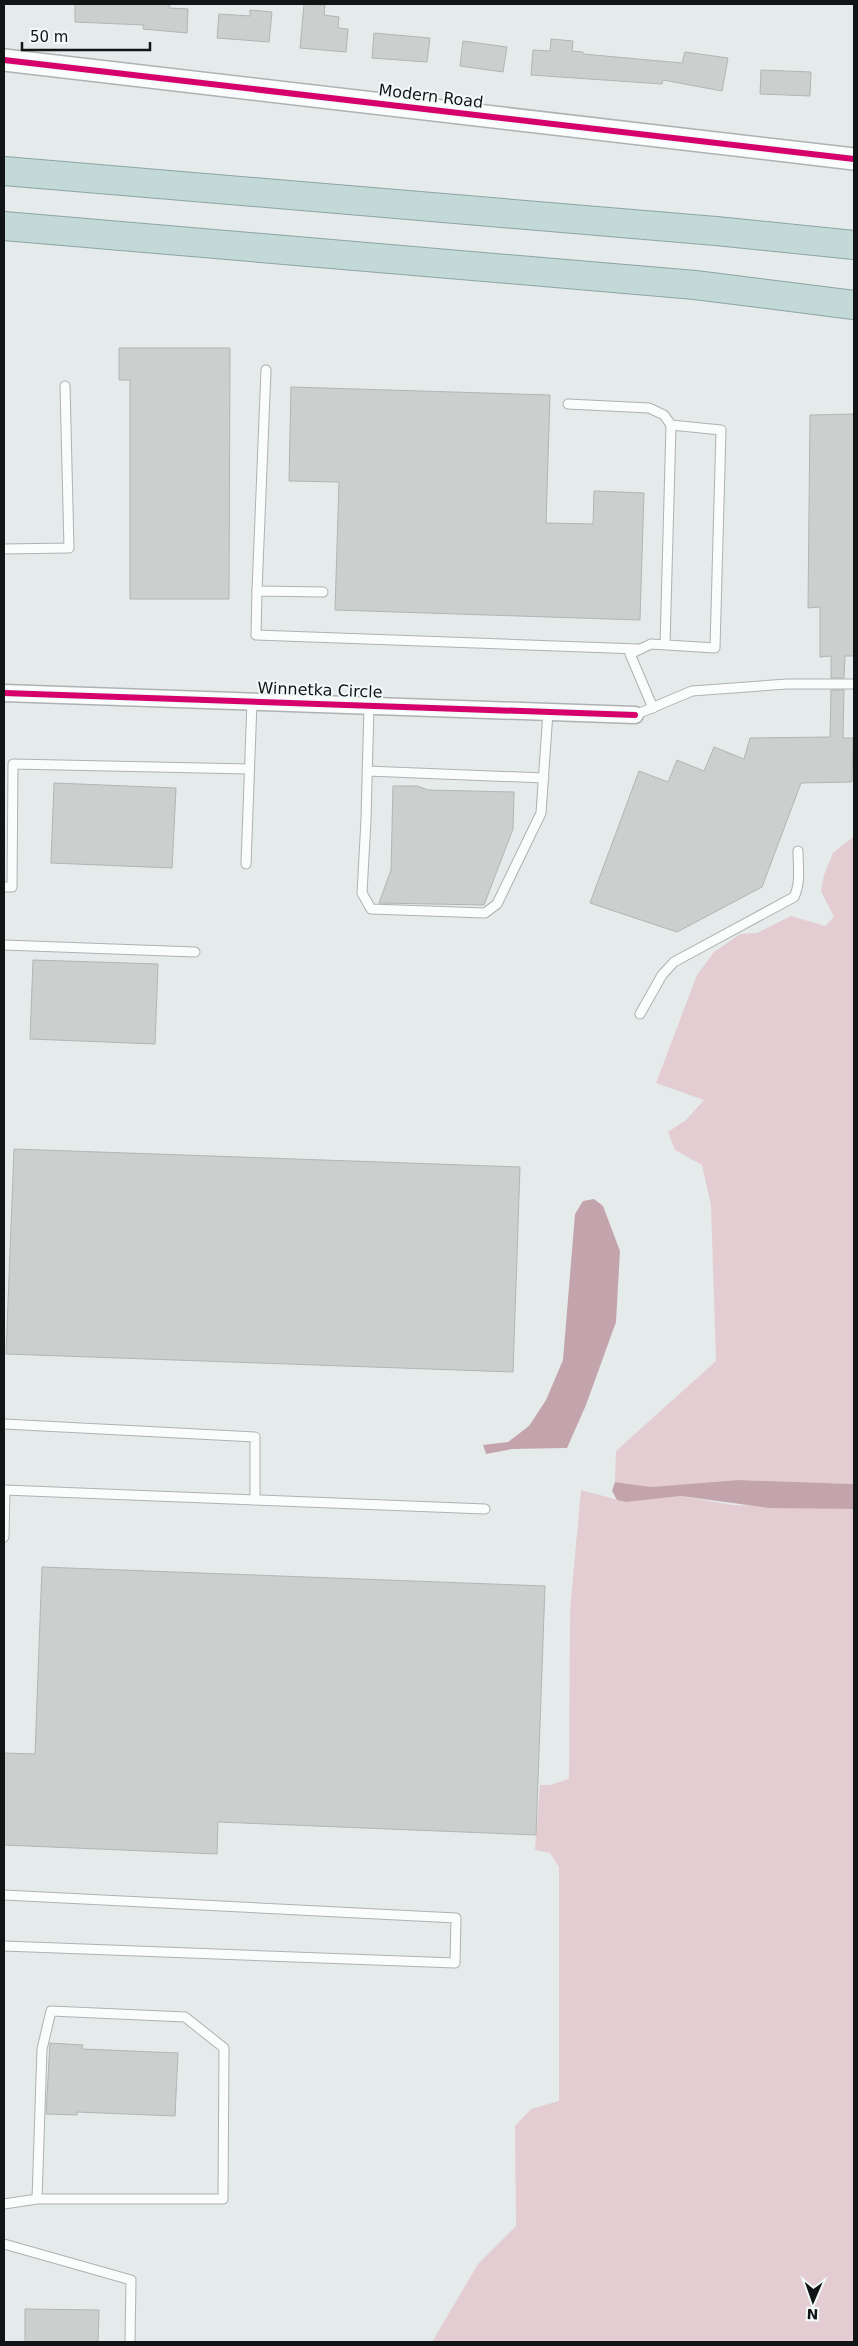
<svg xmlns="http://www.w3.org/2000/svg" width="858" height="2346" font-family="'DejaVu Sans',sans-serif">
<rect width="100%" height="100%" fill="#e5ebea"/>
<g fill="#e4cdd2">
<path d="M854,836v648l-116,-4 -87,7 -36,-5 1,-31 100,-90 -5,-156 -9,-40 -27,-15 -7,-18 18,-12 18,-20 -48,-17 41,-108 17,-23 26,-18 17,-1 34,-17 34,10 9,-9 -13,-26 3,-16 9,-22z"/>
<path d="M581,1490l45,12 55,-6 52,9 121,4v833h-422l46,-78 38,-38 -1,-100 16,-17 28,-8v-234l-9,-14 -15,-3 5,-65h10l19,-6 1,-169z"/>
</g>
<g fill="#c3a4ac">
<path d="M594,1199l9,7 17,45 -4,71 -30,83 -19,43 -55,1 -26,5 -3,-9 25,-3 21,-16 17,-26 17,-40 12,-146 8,-13z"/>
<path d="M738,1480l116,4v25l-85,-1 -88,-12 -55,6 -9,-2 -5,-9 3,-9 36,5z"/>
</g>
<g fill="#cbcfce" stroke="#b1b6b5">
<path d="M75,4h95l-1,4 19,1 -1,24 -44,-4 1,-4 -69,-3z"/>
<path d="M304,4l21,1 -1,10 15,2 -1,11 10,1 -2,23 -46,-4z"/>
<path d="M250,10l22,2 -3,30 -52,-4 2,-24 31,2z"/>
<path d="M374,33l56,5 -3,24 -55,-4z"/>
<path d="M551,39l22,2 -1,10 11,1v2l99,9 3,-11 43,6 -6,33 -59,-11 -1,4 -131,-9 2,-25 17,1z"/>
<path d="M463,41l44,6 -4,25 -43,-6z"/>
<path d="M761,70l50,2 -1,24 -50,-2z"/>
<path d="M119,348h111l-1,251h-99v-219h-11z"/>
<path d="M291,387l259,8 -4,128 47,1 1,-33 50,2 -4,127 -305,-10 4,-128 -50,-1z"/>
<path d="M854,414v242h-9l-1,22h-13v-22l-11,1v-50l-12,1 2,-193z"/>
<path d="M831,690h13l-1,48h10l-1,44 -51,1 -39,104 -85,45 -87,-29 49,-132 29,11 9,-22 27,11 10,-24 30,12 6,-21 80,-1z"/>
<path d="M54,783l122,5 -4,80 -121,-5z"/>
<path d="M393,786h24l11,4 86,2 -1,37 -29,76 -105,-2 12,-33z"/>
<path d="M33,960l125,4 -3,80 -125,-5z"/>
<path d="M14,1149l506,18 -7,205 -507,-18z"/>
<path d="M42,1567l503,19 -9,249 -318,-13 -1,32 -213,-9v-92l31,1z"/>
<path d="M50,2043l33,2 -1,4 96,4 -3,63 -98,-4v3l-31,-1z"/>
<path d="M25,2309l74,1 -1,32h-73z"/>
</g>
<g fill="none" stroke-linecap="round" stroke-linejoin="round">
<defs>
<g id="service">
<path d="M568,404l81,4 15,7 7,10"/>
<path d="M4,549l65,-1 -4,-162"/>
<path d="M257,591l9,-221"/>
<path d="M323,592l-66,-1 -1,44 382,14"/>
<path d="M369,706l-3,114 -4,73 9,16 114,4 12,-9 44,-91 7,-101"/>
<path d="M653,708l-23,-54 21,-10 64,4 6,-218 -50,-5 -6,220"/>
<path d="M635,715l57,-24 95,-7h67"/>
<path d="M367,771l177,7"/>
<path d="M246,864l6,-162"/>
<path d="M4,887h8l1,-123 236,5"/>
<path d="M4,945l191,7"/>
<path d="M640,1014l22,-39 12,-13 120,-65c7,-14 4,-31 4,-46"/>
<path d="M4,1424l251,13v63"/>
<path d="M4,1490l481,19"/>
<path d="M4,1537l1,-47"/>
<path d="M4,1895l452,23 -1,45 -451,-17"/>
<path d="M4,2204l33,-5h186l1,-151 -39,-31 -134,-6 -9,38 -5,150"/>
<path d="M4,2244l127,36 -1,62"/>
</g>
<path id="minor" d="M4,693l631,22"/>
<path id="tertiary" d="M4,60l850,99"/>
<g id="motorway">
<path d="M4,171l712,60 138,14"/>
<path d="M4,226l691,59 159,20"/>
</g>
</defs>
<use href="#service" stroke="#aeb2b2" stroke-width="11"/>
<use href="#minor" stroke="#aeb2b2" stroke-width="19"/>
<use href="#tertiary" stroke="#aeb2b2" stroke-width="24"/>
<use href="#motorway" stroke="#8ba4a2" stroke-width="30"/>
<use href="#service" stroke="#fbfcfc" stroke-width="9"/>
<use href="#minor" stroke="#fbfcfc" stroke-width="16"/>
<use href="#tertiary" stroke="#fbfcfc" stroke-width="21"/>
<use href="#motorway" stroke="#c3d9d8" stroke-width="28"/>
<defs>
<g id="cycleway">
<path d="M4,60l850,99"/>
<path d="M4,693l631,22"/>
</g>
</defs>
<use href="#cycleway" stroke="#f1faf9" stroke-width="9"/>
<use href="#cycleway" stroke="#d6006c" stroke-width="6"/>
</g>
<g text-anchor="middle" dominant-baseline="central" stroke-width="4" stroke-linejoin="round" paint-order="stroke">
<g font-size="16" fill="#121515" stroke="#f1faf9">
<text transform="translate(431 96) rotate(7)">Modern Road</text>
<text transform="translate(320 690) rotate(2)">Winnetka Circle</text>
</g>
</g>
<rect width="858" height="2346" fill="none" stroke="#121515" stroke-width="10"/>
<g transform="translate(813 2301) rotate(182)" stroke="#f1faf9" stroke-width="4" paint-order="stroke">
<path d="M0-4L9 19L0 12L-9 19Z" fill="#121515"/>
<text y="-8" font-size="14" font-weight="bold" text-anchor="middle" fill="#121515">N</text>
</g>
<path d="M22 42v8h128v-8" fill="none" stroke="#121515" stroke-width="2.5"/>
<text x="30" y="42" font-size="15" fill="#121515" stroke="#f1faf9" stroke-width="4" paint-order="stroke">50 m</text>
</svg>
